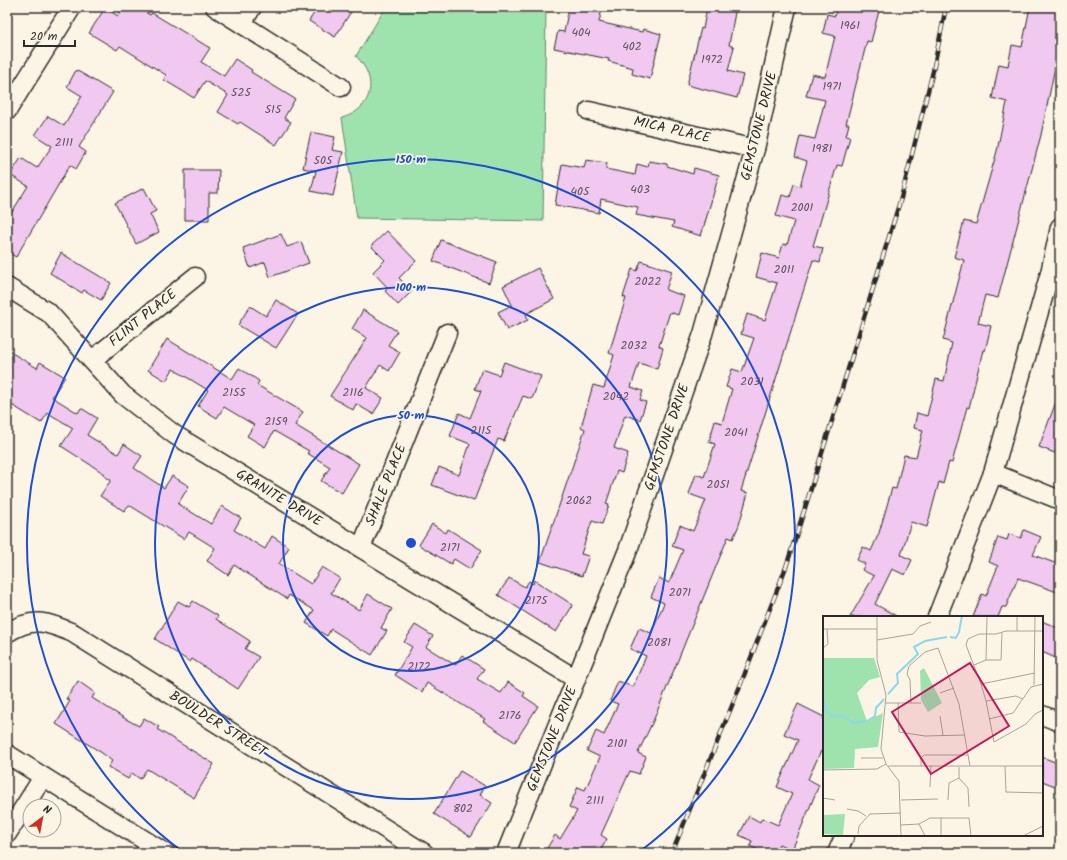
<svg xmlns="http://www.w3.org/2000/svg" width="1067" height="860" font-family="Kalam,sans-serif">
<rect width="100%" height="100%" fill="#fcf5e5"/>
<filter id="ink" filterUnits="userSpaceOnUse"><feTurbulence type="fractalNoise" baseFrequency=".025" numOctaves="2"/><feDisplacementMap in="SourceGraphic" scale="8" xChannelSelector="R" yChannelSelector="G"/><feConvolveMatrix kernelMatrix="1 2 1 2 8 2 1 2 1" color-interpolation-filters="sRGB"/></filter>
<g filter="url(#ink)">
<path fill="#9ee2ae" stroke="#64866c" d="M 386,7 L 546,7 L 543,221 L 357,218 L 342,118 C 373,109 379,79 356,56 Z"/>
<g fill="#f1c8f0" stroke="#2b2b2b">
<path d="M 123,7 L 137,7 L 150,15 L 152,13 L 210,48 L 201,62 L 224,76 L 235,59 L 252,70 L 251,72 L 295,99 L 284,118 L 291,122 L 276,145 L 240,122 L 238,124 L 218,112 L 228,95 L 205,81 L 194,98 L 164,80 L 166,75 L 120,46 L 117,50 L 89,33 L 105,8 L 118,16 Z"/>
<path d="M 318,7 L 354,7 L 335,37 L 309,21 Z"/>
<path d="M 569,7 L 588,7 L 602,9 L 599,22 L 642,32 L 643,29 L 661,34 L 650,79 L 632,74 L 633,68 L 608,61 L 609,59 L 554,48 L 558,31 L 564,32 Z"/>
<path d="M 707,7 L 736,7 L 729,45 L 734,47 L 728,71 L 743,75 L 737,98 L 687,85 L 701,28 L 703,29 Z"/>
<path d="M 837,7 L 880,7 L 871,42 L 867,41 L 846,124 L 849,124 L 846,136 L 850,137 L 842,166 L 837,165 L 813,246 L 823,248 L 820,262 L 813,260 L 741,491 L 748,493 L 739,525 L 733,539 L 728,537 L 654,719 L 638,753 L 646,757 L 639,774 L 630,771 L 601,835 L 607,839 L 599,853 L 544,853 L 555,835 L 560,839 L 577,811 L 569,807 L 578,787 L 585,790 L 600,757 L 587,751 L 596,731 L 604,735 L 618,704 L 610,701 L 618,681 L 633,687 L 646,656 L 630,649 L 639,628 L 651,633 L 664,603 L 651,597 L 659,578 L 669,583 L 683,550 L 672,546 L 680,525 L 693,531 L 706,500 L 689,494 L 696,474 L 704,477 L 715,444 L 709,442 L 715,421 L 722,423 L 732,389 L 726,387 L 732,369 L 742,372 L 754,338 L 741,334 L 747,314 L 765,320 L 777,283 L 756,277 L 762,253 L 779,258 L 783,244 L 787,245 L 794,221 L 776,216 L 782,195 L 790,197 L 794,184 L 800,186 L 807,161 L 795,157 L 800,136 L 815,139 L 825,100 L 806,96 L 812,74 L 825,77 L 835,36 L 823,33 L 827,14 L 835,16 Z"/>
<path d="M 1030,7 L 1057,7 L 1056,12 L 1060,13 L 1060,43 L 1041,135 L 998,298 L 985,295 L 978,323 L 991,326 L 985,351 L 983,350 L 969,408 L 967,407 L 952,463 L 949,462 L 943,484 L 939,482 L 927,527 L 911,522 L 901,555 L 912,560 L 905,575 L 892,569 L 875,604 L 898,617 L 850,617 L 874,576 L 862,570 L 865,564 L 857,560 L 863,547 L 871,551 L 879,533 L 892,488 L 896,489 L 904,455 L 916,457 L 923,430 L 914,428 L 917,413 L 927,416 L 936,379 L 944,381 L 952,343 L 943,340 L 964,260 L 954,257 L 964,221 L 976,224 L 997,151 L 1007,102 L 992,98 L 999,64 L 1008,66 L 1012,45 L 1022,47 Z"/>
<path d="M 76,70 L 113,92 L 79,147 L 86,152 L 76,169 L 70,165 L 16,257 L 7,252 L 7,209 L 12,212 L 28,186 L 10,175 L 21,158 L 37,168 L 52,146 L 35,135 L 48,116 L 64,126 L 82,96 L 67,87 Z"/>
<path d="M 311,132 L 335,137 L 332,150 L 343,152 L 333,196 L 311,191 L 316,171 L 303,168 Z"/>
<path d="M 586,160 L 607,163 L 606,169 L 635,175 L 637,164 L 648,167 L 649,161 L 667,164 L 667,166 L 693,174 L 694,168 L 719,175 L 701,236 L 672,227 L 674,222 L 636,215 L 638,207 L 601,199 L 599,213 L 555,205 L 562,164 L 584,168 Z"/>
<path d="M 185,170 L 219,170 L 218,193 L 209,193 L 209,220 L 185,220 Z"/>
<path d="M 144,188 L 156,211 L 150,214 L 159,232 L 136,244 L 115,203 Z"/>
<path d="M 387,231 L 416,261 L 399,278 L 412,291 L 398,305 L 385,291 L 388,288 L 373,272 L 385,260 L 371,246 Z"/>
<path d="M 281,234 L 287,247 L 301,242 L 309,263 L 270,277 L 265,262 L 250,268 L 243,248 Z"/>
<path d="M 441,240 L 497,262 L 489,283 L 433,261 Z"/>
<path d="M 61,253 L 111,283 L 101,300 L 84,290 L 82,293 L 50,273 Z"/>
<path d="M 641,261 L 672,271 L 666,290 L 684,296 L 678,315 L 670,312 L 659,346 L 663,348 L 657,369 L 639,363 L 631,387 L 643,391 L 640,400 L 646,402 L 640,420 L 625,415 L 614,448 L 628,453 L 622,473 L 617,471 L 606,504 L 609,505 L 602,524 L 592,521 L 581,554 L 589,556 L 582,576 L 540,562 L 585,429 L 581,427 L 593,385 L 604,388 L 614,355 L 609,353 L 626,298 L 623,297 L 632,269 L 637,271 Z"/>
<path d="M 538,268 L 554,299 L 526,314 L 528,320 L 507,330 L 498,312 L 512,305 L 503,286 Z"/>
<path d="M 276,300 L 298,314 L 276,348 L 238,325 L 250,306 L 266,316 Z"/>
<path d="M 363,310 L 397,331 L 388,345 L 400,352 L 389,371 L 380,365 L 366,388 L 383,398 L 373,414 L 356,404 L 353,410 L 330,396 L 367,338 L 352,329 Z"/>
<path d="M 167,339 L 232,379 L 239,368 L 259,381 L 257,385 L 303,412 L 295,425 L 359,464 L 342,493 L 321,481 L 330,467 L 307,453 L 309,451 L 274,431 L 265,447 L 247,436 L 254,425 L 224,407 L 217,418 L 198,406 L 208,390 L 173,369 L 166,381 L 148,370 Z"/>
<path d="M 7,350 L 37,368 L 40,362 L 65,377 L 52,397 L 78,413 L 81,408 L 97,418 L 87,435 L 118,454 L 124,444 L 142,456 L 134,468 L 164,488 L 172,476 L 189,486 L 178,504 L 211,524 L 222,506 L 241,518 L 234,530 L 265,549 L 272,536 L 289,547 L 279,564 L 311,584 L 322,567 L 340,578 L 331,593 L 359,610 L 368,594 L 392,609 L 381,628 L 387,631 L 372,655 L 331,629 L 327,636 L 306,623 L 314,610 L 289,595 L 287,599 L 234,565 L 228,575 L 207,561 L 215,548 L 189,532 L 184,539 L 129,505 L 124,511 L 100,496 L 111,480 L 104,476 L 105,474 L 61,446 L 73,428 L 48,413 L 41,423 L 7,402 Z"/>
<path d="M 504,362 L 541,376 L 532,399 L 523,396 L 504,441 L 498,439 L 474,501 L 432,485 L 439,467 L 459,475 L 470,444 L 450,436 L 459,413 L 470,418 L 481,391 L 475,389 L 482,369 L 499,375 Z"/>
<path d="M 1059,394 L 1060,394 L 1060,455 L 1039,447 Z"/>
<path d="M 432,524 L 446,533 L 448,529 L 482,550 L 470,569 L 454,559 L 451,564 L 419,545 Z"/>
<path d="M 1024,530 L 1041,537 L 1033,555 L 1060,565 L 1060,593 L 1018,578 L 1006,607 L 1002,607 L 998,617 L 973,617 L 982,594 L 986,596 L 998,566 L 989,562 L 998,537 L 1007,540 L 1009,534 L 1021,538 Z"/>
<path d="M 509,578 L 525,587 L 529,581 L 533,584 L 534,580 L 573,605 L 556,632 L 498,595 Z"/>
<path d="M 178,601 L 189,607 L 193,601 L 218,616 L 216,619 L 250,641 L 245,649 L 259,657 L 238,689 L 192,659 L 190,662 L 155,639 Z"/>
<path d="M 1042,621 L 1060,629 L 1060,660 L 1042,652 Z"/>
<path d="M 415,625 L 433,636 L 426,647 L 455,665 L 462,655 L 484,669 L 477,679 L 501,693 L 508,682 L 525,693 L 523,696 L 538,706 L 515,742 L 483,721 L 485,719 L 427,683 L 422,692 L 395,675 L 412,647 L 404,642 Z"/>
<path d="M 78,681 L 95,693 L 92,698 L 124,718 L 139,726 L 144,718 L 159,727 L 157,729 L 214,764 L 194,798 L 147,769 L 140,779 L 132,773 L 128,779 L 108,767 L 112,761 L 102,753 L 56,724 L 70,701 L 66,699 Z"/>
<path d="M 798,704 L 824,717 L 824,753 L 821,751 L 808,779 L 819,785 L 792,850 L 779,844 L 775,853 L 764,853 L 750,846 L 752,841 L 739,835 L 749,816 L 760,822 L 762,818 L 778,825 L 792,794 L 777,787 L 798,740 L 784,734 Z"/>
<path d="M 1042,757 L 1060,764 L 1060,788 L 1042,781 Z"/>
<path d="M 460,771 L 485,786 L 480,795 L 492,803 L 471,837 L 434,814 Z"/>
</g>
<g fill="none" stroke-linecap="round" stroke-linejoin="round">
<g stroke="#2b2b2b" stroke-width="21">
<g id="minor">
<path d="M 215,7 L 341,87"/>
<path d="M 242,24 L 252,7"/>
<path d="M 7,111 L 72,7"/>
<path d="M 589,111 L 755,149"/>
<path d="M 1050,273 L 1060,227"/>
<path d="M 1060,278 L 1050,273 L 993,473 L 1060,500"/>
<path d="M 7,287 L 49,313 L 123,395 L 175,435 L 576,679"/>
<path d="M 92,360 L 195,277"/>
<path d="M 361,548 L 447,333"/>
<path d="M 937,617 L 993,473"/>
<path d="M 7,633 C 33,616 47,622 73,633 L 424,853"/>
<path d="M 1042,715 L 1060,722"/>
<path d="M 7,754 L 165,853"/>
<path d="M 7,834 L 43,777"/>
<path d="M 506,853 L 628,550 L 703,334 L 755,149 L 787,7"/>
<path d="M 837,853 L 845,835"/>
</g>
</g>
<use href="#minor" stroke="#fcf5e5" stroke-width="18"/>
<g stroke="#2b2b2b" stroke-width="4.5">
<path id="rail" d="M 672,853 L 740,686 L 786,567 L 804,511 L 901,198 L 933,71 L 946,7"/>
</g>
<use href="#rail" stroke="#fcf5e5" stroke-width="3" stroke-dasharray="9" stroke-linecap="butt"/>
</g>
</g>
<g fill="none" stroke="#1d4ed8" stroke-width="2">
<circle cx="411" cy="543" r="128"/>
<circle cx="411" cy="543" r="256"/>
<path d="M183 852A384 384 0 1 1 639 852"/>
</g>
<g text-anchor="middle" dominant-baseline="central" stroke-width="3.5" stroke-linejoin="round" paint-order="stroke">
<g font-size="12" fill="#5c525c">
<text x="850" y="25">1961</text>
<text x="581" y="32">404</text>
<text x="632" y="46">402</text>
<text x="712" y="59">1972</text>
<text x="832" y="86">1971</text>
<text x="241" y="92">525</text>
<text x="273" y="109">515</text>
<text x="64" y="142">2111</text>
<text x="822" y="148">1981</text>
<text x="323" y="160">505</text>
<text x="640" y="189">403</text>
<text x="580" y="191">405</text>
<text x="802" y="207">2001</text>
<text x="784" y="269">2011</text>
<text x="648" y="281">2022</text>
<text x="634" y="345">2032</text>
<text x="752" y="381">2031</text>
<text x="234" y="392">2155</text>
<text x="353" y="392">2116</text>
<text x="616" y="396">2042</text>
<text x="276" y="421">2159</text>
<text x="481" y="430">2115</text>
<text x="736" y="432">2041</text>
<text x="718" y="484">2051</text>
<text x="579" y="500">2062</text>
<text x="450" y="547">2171</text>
<text x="680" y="592">2071</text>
<text x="536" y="600">2175</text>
<text x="659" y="642">2081</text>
<text x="419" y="666">2172</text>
<text x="510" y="715">2176</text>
<text x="617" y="743">2101</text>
<text x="595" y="800">2111</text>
<text x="463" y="808">802</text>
</g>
<g font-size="14" fill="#2b2b2b" stroke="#fcf5e5">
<text transform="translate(759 126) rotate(-76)">GEMSTONE DRIVE</text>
<text transform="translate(672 130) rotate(13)">MICA PLACE</text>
<text transform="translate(143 318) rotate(-39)">FLINT PLACE</text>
<text transform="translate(667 437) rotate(-71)">GEMSTONE DRIVE</text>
<text transform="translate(386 485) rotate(-68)">SHALE PLACE</text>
<text transform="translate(279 498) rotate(31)">GRANITE DRIVE</text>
<text transform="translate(218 724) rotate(32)">BOULDER STREET</text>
<text transform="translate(552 739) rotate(-68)">GEMSTONE DRIVE</text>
</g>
</g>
<g transform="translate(823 616)">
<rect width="220" height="220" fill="#fcf5e5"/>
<path d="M 0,42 L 51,42 L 57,61 L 46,64 L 34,77 L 44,105 L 60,97 L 55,131 L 32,133 L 31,152 L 0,153 ZM 101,52 L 119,87 L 105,96 L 98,84 L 97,55 ZM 22,198 L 20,219 L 0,218 L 0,199 Z" fill="#9ee2ae"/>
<path fill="none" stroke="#8bd8eb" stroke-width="2" d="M 127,21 L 133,22 L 136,16 L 139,0M 65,78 L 75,67 L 74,58 L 95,38 L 91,31 L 102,25 L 124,21M 0,82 L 3,95 L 10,101 L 18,99 L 31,107 L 43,105M 44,105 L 52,100 L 53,92 L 61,83"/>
<path fill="none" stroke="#a8a49b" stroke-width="1" d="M 54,0 L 54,44 L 63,79 L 58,133 L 63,148 L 76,165 L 78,220M 0,13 L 54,13M 194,15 L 194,0M 54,24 L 90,18 L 97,10 L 108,6M 0,32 L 5,28 L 4,13M 163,44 L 164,0M 151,49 L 163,44 L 178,44 L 179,17M 158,68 L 143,29 L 145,23 L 156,18 L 173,18 L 183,15 L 220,15M 211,69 L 212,0M 117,77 L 131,72M 200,83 L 193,80 L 163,85 L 158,68 L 212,57M 163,85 L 171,126 L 203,108 L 212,98 L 220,94M 63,87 L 98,87M 75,87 L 76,116 L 102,120 L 142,119M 88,87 L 87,64 L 84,58 L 86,50 L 102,36 L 115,32 L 136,88 L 147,150M 117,100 L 120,119M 166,103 L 190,97 L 208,71 L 220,68M 38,142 L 60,142M 65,150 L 220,150M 98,150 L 98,142 L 101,139 L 145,139M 182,150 L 183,176 L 220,177M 136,151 L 136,162 L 145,172 L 146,191M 0,154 L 54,153 L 63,148M 107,171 L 108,150M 0,182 L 12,184M 78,184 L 115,183M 125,184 L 126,167 L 136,162M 24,193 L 35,195 L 43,200M 96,208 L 102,220M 78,209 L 96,208 L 107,202 L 146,202 L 148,220M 35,218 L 36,210 L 47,198 L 78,197M 118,220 L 118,202M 200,220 L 220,210"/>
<path fill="#c2185b" fill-opacity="0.15" stroke="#c2185b" stroke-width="2" d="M 147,47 L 186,110 L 108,158 L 69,96 Z"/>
<rect width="220" height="220" fill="none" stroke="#2b2b2b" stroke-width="2"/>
</g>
<circle cx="411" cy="543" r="6" fill="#1d4ed8" stroke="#fcf5e5" stroke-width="2"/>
<g font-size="12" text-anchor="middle" font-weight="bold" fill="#1d4ed8" stroke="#fcf5e5" stroke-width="3.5" stroke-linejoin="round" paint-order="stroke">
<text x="411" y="163">150 m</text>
<text x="411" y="291">100 m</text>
<text x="411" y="419">50 m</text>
</g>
<rect width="1067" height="860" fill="none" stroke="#fcf5e5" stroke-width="24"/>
<rect x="12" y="12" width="1043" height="836" fill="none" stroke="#2b2b2b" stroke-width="1.5" filter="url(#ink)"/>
<g transform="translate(42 818) rotate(32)"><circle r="19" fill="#fcf5e5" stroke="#a8a49b"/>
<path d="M0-3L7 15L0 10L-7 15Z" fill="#c8321e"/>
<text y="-6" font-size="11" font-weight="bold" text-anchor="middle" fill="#2b2b2b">N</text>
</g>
<path d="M24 40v6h51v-6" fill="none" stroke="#2b2b2b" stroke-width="2"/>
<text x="30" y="40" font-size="12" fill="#2b2b2b" stroke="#fcf5e5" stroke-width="3" paint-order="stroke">20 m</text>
</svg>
